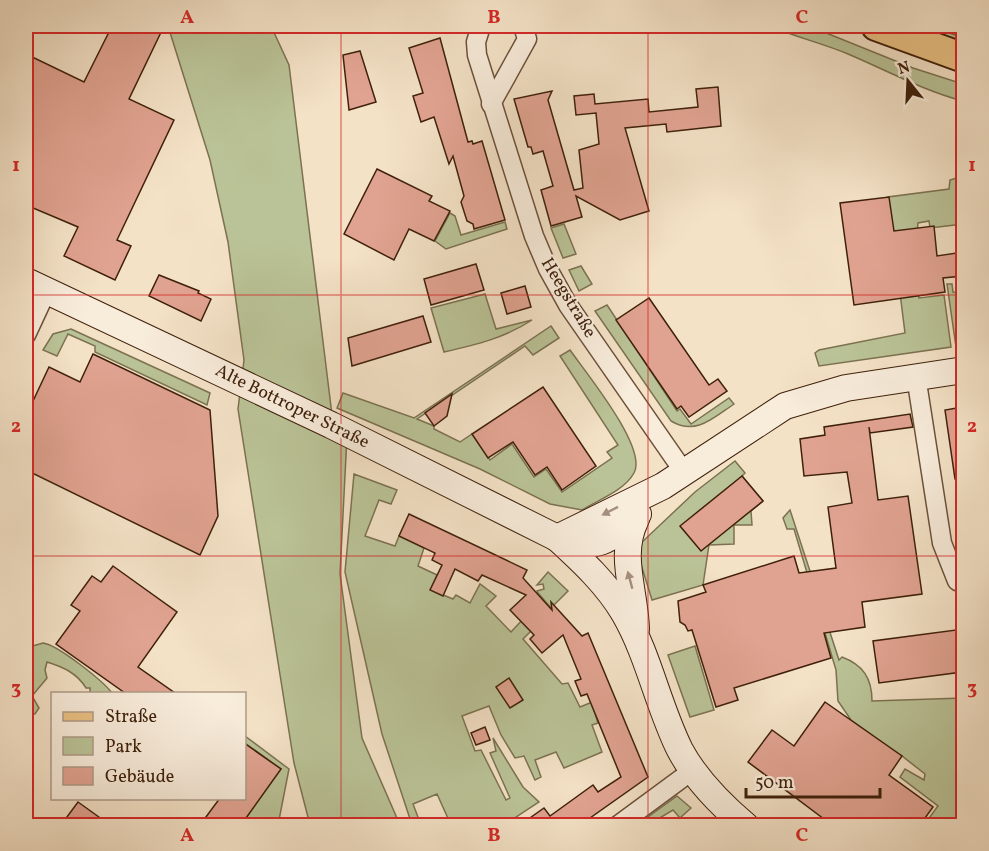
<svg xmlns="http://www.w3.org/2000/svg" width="989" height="851" font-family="Vollkorn,serif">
<rect width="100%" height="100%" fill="#f4e2c7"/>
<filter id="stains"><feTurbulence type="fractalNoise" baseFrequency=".00333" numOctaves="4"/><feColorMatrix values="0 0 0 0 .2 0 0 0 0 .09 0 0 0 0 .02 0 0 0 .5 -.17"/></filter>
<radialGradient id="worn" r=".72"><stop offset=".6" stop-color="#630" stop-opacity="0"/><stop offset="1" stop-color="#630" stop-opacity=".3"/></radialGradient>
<g fill="#bac397" stroke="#7c7251" stroke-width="1.5">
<path d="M 168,26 L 271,26 L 289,65 L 333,423 L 347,436 L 340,574 L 362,738 L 400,825 L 310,825 L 294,763 L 238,409 L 244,360 L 228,242 L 210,160 Z"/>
<path d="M 770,26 L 809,26 L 913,68 L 963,84 L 963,101 C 924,91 886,70 848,54 C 822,43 795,37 770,26 Z"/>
<path d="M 915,26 L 930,26 L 963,38 L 963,44 Z"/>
<path d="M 963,176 L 963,224 L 930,228 L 929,221 L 918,223 L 914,268 L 919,298 L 944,295 L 951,347 L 819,366 L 815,353 L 819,350 L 905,333 L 888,197 L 949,189 L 950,180 Z"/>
<path d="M 450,213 L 455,216 L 461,235 L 505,222 L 507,229 L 446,249 L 435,241 Z"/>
<path d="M 564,224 L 576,254 L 563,258 L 551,228 Z"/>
<path d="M 581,266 L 592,284 L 579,291 L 569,270 Z"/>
<path d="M 947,284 L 952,284 L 953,292 L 963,293 L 963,346 L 956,347 Z"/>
<path d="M 485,294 L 496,329 L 532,320 C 505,338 475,345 444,352 L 431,308 Z"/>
<path d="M 607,305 L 677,411 L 680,409 L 691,424 L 729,398 L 734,404 C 713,418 696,436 671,421 L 595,311 Z"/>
<path d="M 551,326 L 559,338 L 533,355 L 525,346 L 417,419 L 434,426 L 434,429 L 460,442 L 472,434 L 490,460 L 512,444 L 534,477 L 546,469 L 562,492 L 612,458 L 607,452 L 618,445 L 560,356 L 570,350 C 586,373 648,448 634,473 C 624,491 598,500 582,510 L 550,504 L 480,469 L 337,408 L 343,393 L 414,418 Z"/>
<path d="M 71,329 L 210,393 L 207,405 L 95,352 L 95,346 L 68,334 L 57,356 L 43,350 L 53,334 Z"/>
<path d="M 735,461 L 745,473 L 742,476 L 763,501 L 751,511 L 752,525 L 734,525 L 734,544 L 709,545 L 703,585 L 652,600 L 639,558 L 641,543 L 695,492 Z"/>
<path d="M 354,474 L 397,490 L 391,504 L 379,500 L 365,536 L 395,546 L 399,536 L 424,548 L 418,566 L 437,575 L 431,590 L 453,599 L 456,595 L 470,603 L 480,584 L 496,596 L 486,606 L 511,632 L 526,616 L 535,627 L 523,639 L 562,684 L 568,683 L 580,707 L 602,698 L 604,705 L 594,710 L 598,723 L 592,725 L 602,752 L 564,768 L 556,752 L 535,760 L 541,777 L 535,780 L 524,756 L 515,758 L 501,735 L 489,706 L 462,716 L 475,751 L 481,750 L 506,800 L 510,798 L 490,753 L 496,751 L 493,738 L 523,787 L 539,802 L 504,825 L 451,825 L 437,794 L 413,804 L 421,825 L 412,825 L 382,734 L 345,572 Z"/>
<path d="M 790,510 L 839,660 L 842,657 C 863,665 872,678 872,701 L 963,698 L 964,817 L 958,825 L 924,825 L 938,806 L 900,777 L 905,769 L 924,780 L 925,774 L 902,756 L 894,756 L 884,744 L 851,720 L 838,701 L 836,670 L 794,529 L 787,529 L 783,518 Z"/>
<path d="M 548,572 L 568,591 L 551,608 L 538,593 L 537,591 L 544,589 L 543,584 L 537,585 Z"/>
<path d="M 43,643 C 58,645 103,681 112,693 L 90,693 L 90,688 L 86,688 C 77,673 63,667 47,662 L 45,670 L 47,678 L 32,696 L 39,708 L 35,714 L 26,712 L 26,664 L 29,647 Z"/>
<path d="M 695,646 L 714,710 L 690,717 L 668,655 Z"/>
<path d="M 245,736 L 289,769 L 278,825 L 241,825 L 281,769 L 245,743 Z"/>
<path d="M 677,796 L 691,808 L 680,818 L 673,810 L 648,825 L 637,825 Z"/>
</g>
<g fill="#e1a391" stroke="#3f200b" stroke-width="1.5">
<path d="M 112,26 L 134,26 L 145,31 L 147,26 L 164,26 L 129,99 L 174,120 L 117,240 L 131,246 L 115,280 L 64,256 L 78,227 L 26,205 L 26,54 L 84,82 Z"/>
<path d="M 440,38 L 468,142 L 472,141 L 473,144 L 482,141 L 505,220 L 474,229 L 473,224 L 467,221 L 461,202 L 464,196 L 453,156 L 449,164 L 434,117 L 421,122 L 413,96 L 423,93 L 409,48 Z"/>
<path d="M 360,51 L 376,102 L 349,110 L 343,55 Z"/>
<path d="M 718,87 L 721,126 L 667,132 L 666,124 L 625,128 L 649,211 L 620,220 L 576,196 L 582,217 L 551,226 L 541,190 L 553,186 L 543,151 L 533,154 L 531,147 L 528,147 L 514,99 L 552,91 L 548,100 L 574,190 L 583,188 L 579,150 L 599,144 L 596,113 L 576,115 L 574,96 L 594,94 L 595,104 L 648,99 L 649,112 L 698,107 L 696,89 Z"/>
<path d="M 377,169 L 432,196 L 429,201 L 450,211 L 434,241 L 409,229 L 394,260 L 344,234 Z"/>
<path d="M 889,197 L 894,231 L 934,226 L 937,256 L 963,252 L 963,276 L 943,278 L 945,292 L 854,305 L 840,203 Z"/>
<path d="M 476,264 L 484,290 L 431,305 L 424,279 Z"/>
<path d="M 159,275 L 199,291 L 198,293 L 211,299 L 201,321 L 149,296 Z"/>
<path d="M 525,286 L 531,307 L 507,314 L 501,293 Z"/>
<path d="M 649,298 L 709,385 L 718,379 L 727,391 L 689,417 L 681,406 L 677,409 L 616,320 Z"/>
<path d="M 423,316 L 431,342 L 352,366 L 348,338 Z"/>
<path d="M 93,354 L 210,410 L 218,516 L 200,555 L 26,470 L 26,416 L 49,367 L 80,382 Z"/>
<path d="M 543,387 L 596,466 L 562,490 L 547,467 L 535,475 L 513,442 L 488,458 L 472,434 Z"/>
<path d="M 452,394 L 447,416 L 434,426 L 425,413 Z"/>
<path d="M 963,407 L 963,478 L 955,479 L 945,410 Z"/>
<path d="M 910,414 L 913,427 L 870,433 L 869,427 L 878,500 L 908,496 L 922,594 L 862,602 L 865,627 L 824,633 L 831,658 L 734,688 L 738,700 L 716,707 L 692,630 L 688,631 L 685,625 L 680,622 L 678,601 L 706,592 L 703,585 L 794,556 L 799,573 L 836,568 L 828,507 L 852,503 L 847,472 L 804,476 L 800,439 L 825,435 L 824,427 Z"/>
<path d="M 742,476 L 763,501 L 701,551 L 680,526 Z"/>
<path d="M 409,514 L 527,570 L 523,578 L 552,610 L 551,602 L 582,636 L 588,633 L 648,777 L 580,825 L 520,825 L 544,808 L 550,816 L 593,785 L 598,792 L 621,777 L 587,694 L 581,696 L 575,681 L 581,679 L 563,635 L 542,653 L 530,639 L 534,635 L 510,610 L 526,595 L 482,575 L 478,581 L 455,569 L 443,596 L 430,590 L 442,565 L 432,560 L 435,553 L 399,536 Z"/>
<path d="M 113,566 L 177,612 L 138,667 L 175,693 L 125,693 L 56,644 L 80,611 L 71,605 L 92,576 L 101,582 Z"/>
<path d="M 956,630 L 962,672 L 879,683 L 873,641 Z"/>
<path d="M 509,678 L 523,700 L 510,708 L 496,687 Z"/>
<path d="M 825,702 L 902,756 L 889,775 L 933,807 L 920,825 L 832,825 L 748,762 L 772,730 L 794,746 Z"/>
<path d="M 485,727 L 490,740 L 476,745 L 471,733 Z"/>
<path d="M 244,743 L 281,769 L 241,825 L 200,825 L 220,798 L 244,798 Z"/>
<path d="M 78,802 L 110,825 L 61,825 Z"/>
</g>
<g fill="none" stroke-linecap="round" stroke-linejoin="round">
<g stroke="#6c503a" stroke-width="21">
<g id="street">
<path d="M 481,26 L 476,42 L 477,55 L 534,236 L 548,269 L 568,305 L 684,472"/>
<path d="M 491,104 L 527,39 L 523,26"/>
<path d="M 26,335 L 46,292"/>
<path d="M 916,376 L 942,543 L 957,581"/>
<path d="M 617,826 L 693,770"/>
</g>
</g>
<g stroke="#3f200b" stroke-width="28">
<g id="secondary">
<path d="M 26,281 L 331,425 L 557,538 C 594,552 612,541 638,514"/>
<path d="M 636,519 C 618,555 635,590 636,629"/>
<path d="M 557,538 L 663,486 L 785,406 L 846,388 L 964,370"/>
<path d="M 557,538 C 582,561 607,584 624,613 C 649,656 658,706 680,750 C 696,780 720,804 746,826"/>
</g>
</g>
<g stroke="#3f200b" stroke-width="32">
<path id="primary" d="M 876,26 L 964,58"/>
</g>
<use href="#street" stroke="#f8ecdb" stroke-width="18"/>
<use href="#secondary" stroke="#f8ecdb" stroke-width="26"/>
<use href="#primary" stroke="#eac184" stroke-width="28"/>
</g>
<defs><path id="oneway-solid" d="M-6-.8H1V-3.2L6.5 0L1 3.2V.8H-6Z" transform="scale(1.5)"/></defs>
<g fill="#a5907d">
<use href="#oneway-solid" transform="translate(610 511) rotate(153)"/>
<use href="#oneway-solid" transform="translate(630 580) rotate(-105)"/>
</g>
<path fill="none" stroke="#d62828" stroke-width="1.5" stroke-opacity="0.55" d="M 341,26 L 341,826M 648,26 L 648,826M 26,295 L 964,295M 26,556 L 964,556"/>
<g text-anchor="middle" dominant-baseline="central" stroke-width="4.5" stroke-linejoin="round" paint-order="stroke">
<g font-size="18" fill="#3f200b" stroke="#f8ecdb">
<text transform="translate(568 298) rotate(59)">Heegstraße</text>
<text transform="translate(292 407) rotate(26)">Alte Bottroper Straße</text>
</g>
</g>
<rect width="989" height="851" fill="none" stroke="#f4e2c7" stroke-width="66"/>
<rect x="51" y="692" width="195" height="108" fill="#f8ecdb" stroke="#ae9a88" stroke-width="1.5"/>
<rect x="63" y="712" width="30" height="9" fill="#eac184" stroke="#ae9a88" stroke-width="1.5"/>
<text x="105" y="722" font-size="18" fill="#3f200b">Straße</text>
<rect x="63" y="737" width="30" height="18" fill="#bac397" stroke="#ae9a88" stroke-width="1.5"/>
<text x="105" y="752" font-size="18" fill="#3f200b">Park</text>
<rect x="63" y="767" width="30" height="18" fill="#e1a391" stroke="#ae9a88" stroke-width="1.5"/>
<text x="105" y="782" font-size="18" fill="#3f200b">Gebäude</text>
<g transform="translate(908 81) rotate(342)" stroke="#f8ecdb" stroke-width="4.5" paint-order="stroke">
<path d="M0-4.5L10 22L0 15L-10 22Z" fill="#3f200b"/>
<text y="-9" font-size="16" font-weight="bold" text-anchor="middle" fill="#3f200b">N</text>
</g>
<path d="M746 788v9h134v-9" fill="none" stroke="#3f200b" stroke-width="3"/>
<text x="755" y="788" font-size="18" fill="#3f200b" stroke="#f8ecdb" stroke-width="4.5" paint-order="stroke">50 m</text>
<rect x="33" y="33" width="923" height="785" fill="none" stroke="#d62828" stroke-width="2"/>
<g font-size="20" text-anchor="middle" font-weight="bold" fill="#d62828">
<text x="187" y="23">A</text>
<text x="494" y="23">B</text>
<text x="802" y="23">C</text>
<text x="16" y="171">1</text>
<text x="972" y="171">1</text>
<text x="16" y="432">2</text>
<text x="972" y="432">2</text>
<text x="16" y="694">3</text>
<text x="972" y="694">3</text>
<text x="187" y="841">A</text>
<text x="494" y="841">B</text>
<text x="802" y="841">C</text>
</g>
<rect width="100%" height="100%" filter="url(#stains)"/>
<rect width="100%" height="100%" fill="url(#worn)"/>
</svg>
